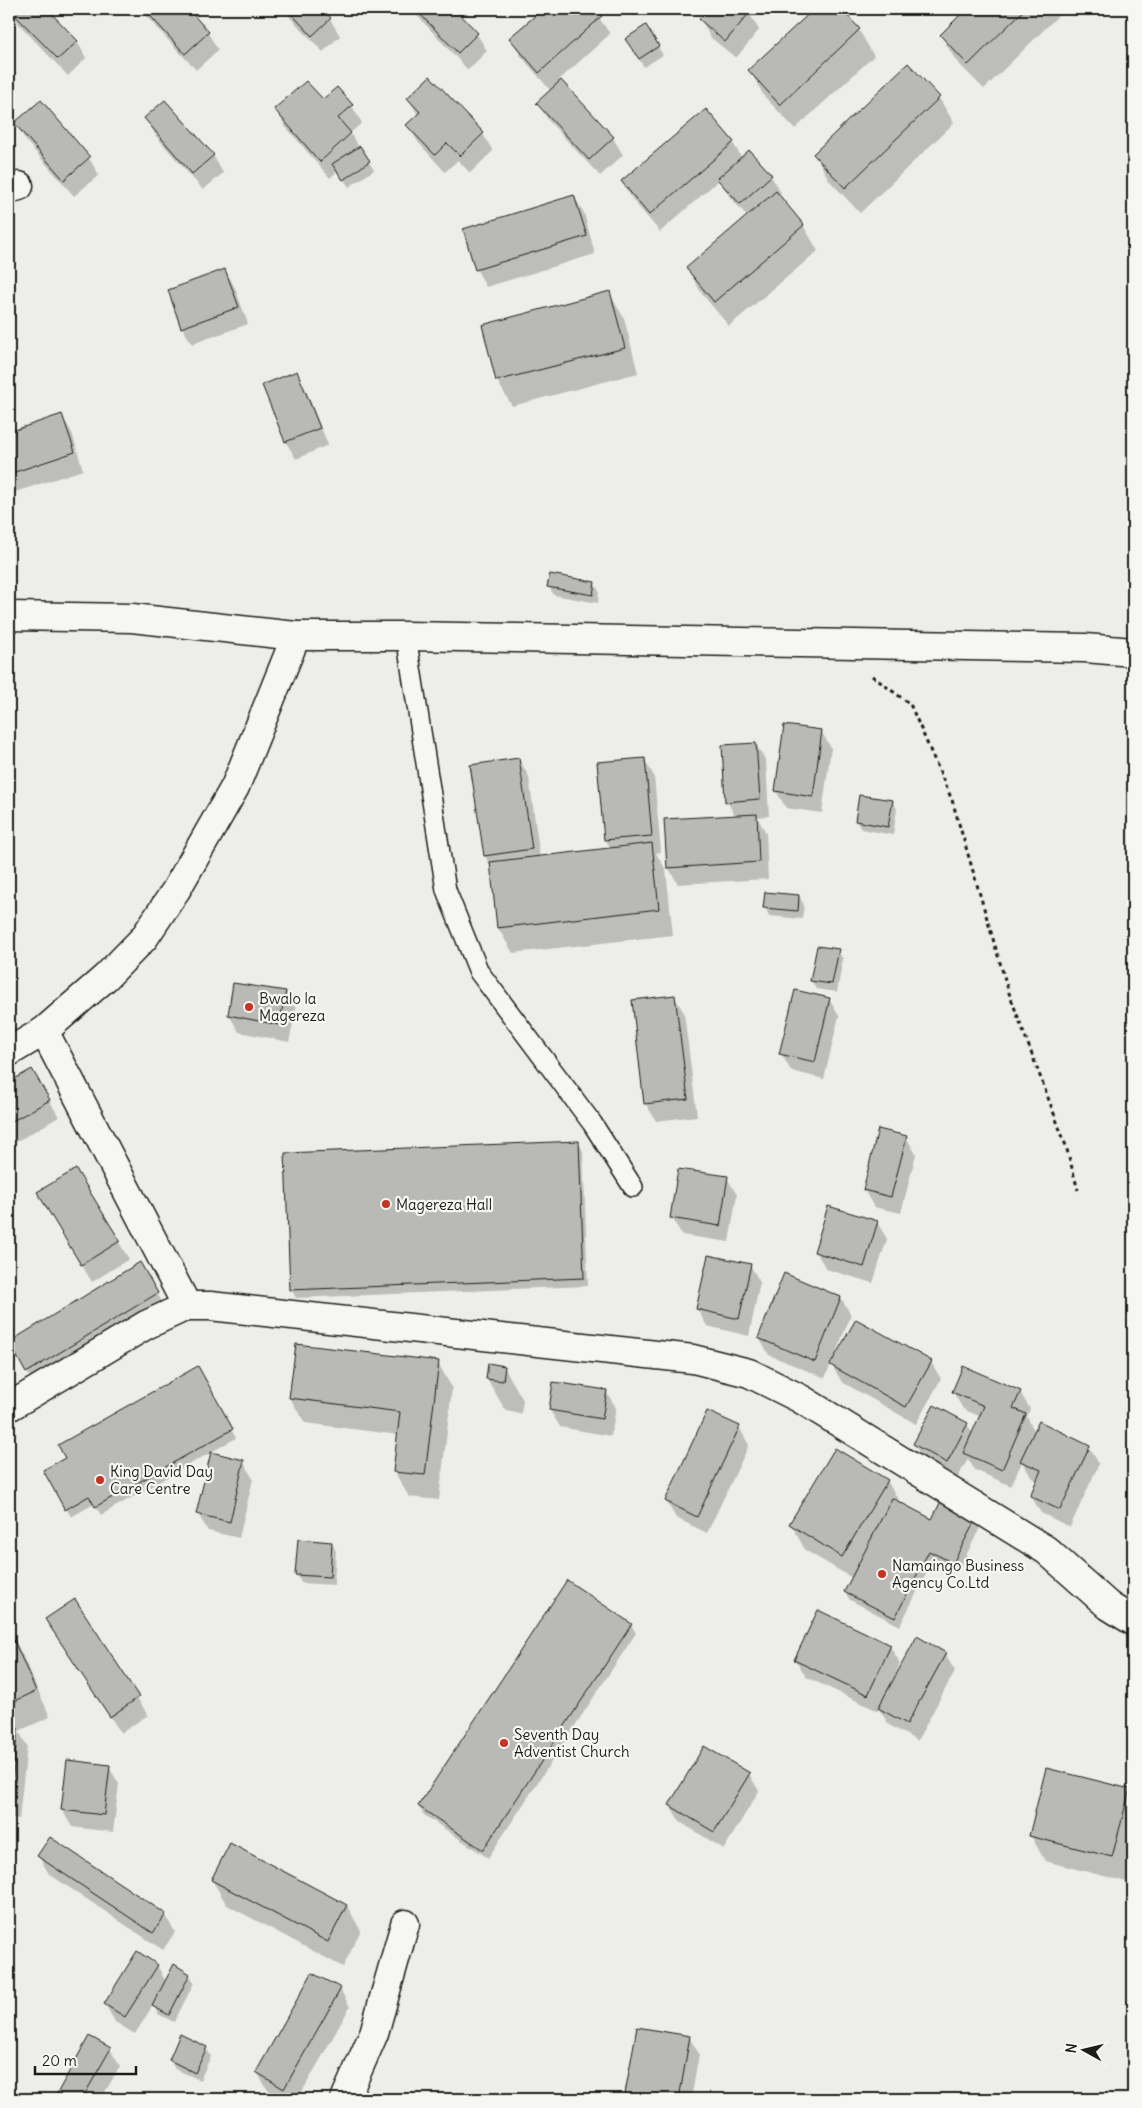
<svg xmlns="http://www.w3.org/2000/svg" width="1142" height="2108" font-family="Delius,sans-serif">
<rect width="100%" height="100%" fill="#edede9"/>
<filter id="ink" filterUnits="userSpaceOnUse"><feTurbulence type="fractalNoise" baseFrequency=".02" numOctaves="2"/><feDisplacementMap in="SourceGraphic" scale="10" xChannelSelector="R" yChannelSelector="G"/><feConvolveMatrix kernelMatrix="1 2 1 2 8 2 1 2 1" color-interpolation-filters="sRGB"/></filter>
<g filter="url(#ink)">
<g fill="#0003">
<path d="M 10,9 L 45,9 L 77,41 L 86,58 L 68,76 L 19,24 Z"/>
<path d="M 142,9 L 186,9 L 208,33 L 218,50 L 196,70 L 146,16 Z"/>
<path d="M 282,9 L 321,9 L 330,19 L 340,36 L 323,52 Z"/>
<path d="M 411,9 L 453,9 L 477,34 L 487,51 L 468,70 Z"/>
<path d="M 544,9 L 593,9 L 610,34 L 559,80 L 613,138 L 623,155 L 600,176 L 548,120 L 538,103 L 550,90 L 521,56 L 511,39 Z"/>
<path d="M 710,9 L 744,9 L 749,13 L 759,30 L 736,58 L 710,37 L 701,19 Z"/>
<path d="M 815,9 L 839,9 L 859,30 L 874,56 L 795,129 L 764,96 L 750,71 Z"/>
<path d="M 968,9 L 1065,9 L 984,89 L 956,61 L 941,35 Z"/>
<path d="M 631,47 L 658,47 L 663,55 L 644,67 Z"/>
<path d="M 908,65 L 939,98 L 954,123 L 860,213 L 829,180 L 815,154 Z"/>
<path d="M 337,88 L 352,106 L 362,123 L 350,133 L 374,170 L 349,187 L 338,171 L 330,178 L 285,126 L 276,109 L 323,101 Z"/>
<path d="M 408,98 L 483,134 L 493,151 L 470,173 L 458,160 L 445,172 L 418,142 L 408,125 L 418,115 Z"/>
<path d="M 706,110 L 733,143 L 742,158 L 749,151 L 771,176 L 781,193 L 778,196 L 803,225 L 818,251 L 729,326 L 702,294 L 687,268 L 748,217 L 729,196 L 719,180 L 660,232 L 632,199 L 622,182 Z"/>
<path d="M 146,119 L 213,155 L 223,173 L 203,190 L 156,136 Z"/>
<path d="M 16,124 L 89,158 L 99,175 L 74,196 L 26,141 Z"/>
<path d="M 574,196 L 584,213 L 595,254 L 486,287 L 477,270 L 465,230 Z"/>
<path d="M 225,270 L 235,288 L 248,324 L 192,344 L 182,327 Z"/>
<path d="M 609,293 L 624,318 L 638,373 L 512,406 L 497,381 Z"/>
<path d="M 296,373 L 306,390 L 328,445 L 296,459 L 286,442 L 263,386 Z"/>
<path d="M 62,416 L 72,433 L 83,470 L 9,494 L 9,433 Z"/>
<path d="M 594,583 L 599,591 L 598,603 L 554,595 L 549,587 Z"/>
<path d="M 821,731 L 831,748 L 822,813 L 786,808 L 776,791 Z"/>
<path d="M 756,744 L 766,761 L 769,816 L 757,817 L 766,833 L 768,879 L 678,884 L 668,867 L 735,816 L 727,801 Z"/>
<path d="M 519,759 L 529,777 L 540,858 L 611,849 L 605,839 L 644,759 L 654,776 L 661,852 L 656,853 L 666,870 L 673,935 L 513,953 L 498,928 L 492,868 L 485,856 Z"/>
<path d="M 892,801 L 897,809 L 893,835 L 861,829 L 856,821 Z"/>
<path d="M 799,896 L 804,905 L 802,919 L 769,916 L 765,907 Z"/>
<path d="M 838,951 L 843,959 L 837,992 L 816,989 L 811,980 Z"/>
<path d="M 286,992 L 296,1009 L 289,1042 L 239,1032 L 229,1015 Z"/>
<path d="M 674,996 L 684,1013 L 697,1116 L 656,1121 L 646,1104 L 633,1001 Z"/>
<path d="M 829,999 L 839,1016 L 824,1079 L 791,1071 L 781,1053 Z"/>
<path d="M 32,1070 L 59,1117 L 9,1146 L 9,1083 Z"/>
<path d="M 906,1137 L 916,1154 L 901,1213 L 874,1207 L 864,1190 Z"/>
<path d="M 579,1143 L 583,1151 L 588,1286 L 296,1298 L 291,1289 Z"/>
<path d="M 75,1170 L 129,1259 L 92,1282 L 48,1210 Z"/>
<path d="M 727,1178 L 737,1195 L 729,1242 L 682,1235 L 672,1218 Z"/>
<path d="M 877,1222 L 887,1239 L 873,1283 L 826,1269 L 816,1252 Z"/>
<path d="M 140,1264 L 172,1319 L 42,1398 L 10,1343 Z"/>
<path d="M 750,1265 L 760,1282 L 749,1336 L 707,1326 L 697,1309 Z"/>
<path d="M 785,1275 L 841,1298 L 851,1315 L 833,1360 L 931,1362 L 941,1379 L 916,1424 L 842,1382 L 831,1364 L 825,1378 L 769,1355 L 759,1338 Z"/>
<path d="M 438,1363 L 452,1388 L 439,1500 L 409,1497 L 394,1471 L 399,1435 L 305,1423 L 290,1398 Z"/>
<path d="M 504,1367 L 523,1400 L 521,1414 L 506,1411 L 487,1379 Z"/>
<path d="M 198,1368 L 236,1438 L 101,1515 L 94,1504 L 71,1517 L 45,1470 L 66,1458 Z"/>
<path d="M 9,1379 L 20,1399 L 9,1406 Z"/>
<path d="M 606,1391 L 616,1408 L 611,1436 L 560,1427 L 550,1410 Z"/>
<path d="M 953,1392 L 1020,1392 L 1030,1409 L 1027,1417 L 1035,1432 L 1089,1447 L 1099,1464 L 1070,1527 L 1041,1513 L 1031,1496 L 1038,1481 L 1032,1478 L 1022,1462 L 1011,1486 L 975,1470 L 968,1459 L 957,1479 L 924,1461 L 914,1444 L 967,1424 L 973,1434 L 981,1417 L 963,1409 Z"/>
<path d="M 739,1427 L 749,1445 L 707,1533 L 676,1518 L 666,1501 Z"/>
<path d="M 243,1461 L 253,1479 L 239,1538 L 208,1531 L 198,1514 Z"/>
<path d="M 887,1481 L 901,1504 L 932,1521 L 975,1520 L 980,1528 L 958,1571 L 934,1558 L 900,1626 L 850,1600 L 845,1592 L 852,1578 L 805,1550 L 791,1524 Z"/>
<path d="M 332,1543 L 336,1551 L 334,1585 L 301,1583 L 297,1575 Z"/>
<path d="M 74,1601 L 148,1715 L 121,1733 L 57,1636 Z"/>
<path d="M 631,1625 L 636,1633 L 488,1858 L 424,1815 L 419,1807 Z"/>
<path d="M 9,1630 L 21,1652 L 50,1717 L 19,1731 L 27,1746 L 19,1819 L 9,1818 Z"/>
<path d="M 890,1646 L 900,1663 L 895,1675 L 897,1676 L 945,1654 L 955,1671 L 917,1741 L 889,1725 L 879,1709 L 878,1711 L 806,1677 L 796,1660 Z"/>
<path d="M 109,1767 L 119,1784 L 113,1832 L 72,1827 L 62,1810 Z"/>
<path d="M 749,1774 L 759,1791 L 724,1849 L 680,1822 L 670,1805 Z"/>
<path d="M 1129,1790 L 1133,1797 L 1133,1857 L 1127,1882 L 1045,1861 L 1031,1836 Z"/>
<path d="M 230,1845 L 347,1906 L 361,1931 L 343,1967 L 227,1905 L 212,1880 Z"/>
<path d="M 39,1857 L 165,1915 L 175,1932 L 163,1950 L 49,1874 Z"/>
<path d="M 157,1965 L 166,1982 L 189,1974 L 194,1983 L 174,2022 L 158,2014 L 153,2005 L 135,2034 L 115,2022 L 105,2004 Z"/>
<path d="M 340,1989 L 350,2007 L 298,2099 L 284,2099 L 267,2089 L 257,2072 Z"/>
<path d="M 638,2028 L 689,2037 L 699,2054 L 691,2099 L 626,2099 Z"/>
<path d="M 90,2037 L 110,2049 L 120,2066 L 101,2099 L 55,2099 Z"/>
<path d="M 206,2048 L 211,2056 L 200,2080 L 175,2069 L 170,2060 Z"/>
</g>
<g fill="#b9b9b6" stroke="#1c1c1c">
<path d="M 9,9 L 47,9 L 78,41 L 58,59 Z"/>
<path d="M 144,9 L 188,9 L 209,32 L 185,54 Z"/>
<path d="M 287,9 L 322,9 L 331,18 L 312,36 Z"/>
<path d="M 415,9 L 455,9 L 478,33 L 458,53 Z"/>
<path d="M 543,9 L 595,9 L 602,16 L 539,73 L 509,38 Z"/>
<path d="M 708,9 L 746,9 L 750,12 L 725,42 L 699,19 Z"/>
<path d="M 814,9 L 841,9 L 860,29 L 780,105 L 748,70 Z"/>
<path d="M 966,9 L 1025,9 L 968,65 L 940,35 Z"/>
<path d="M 646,25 L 659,46 L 639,59 L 625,39 Z"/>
<path d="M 908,63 L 940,97 L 845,188 L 813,154 Z"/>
<path d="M 430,76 L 484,133 L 460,156 L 447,143 L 435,155 L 406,125 L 420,112 L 407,98 Z"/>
<path d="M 561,80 L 614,137 L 589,160 L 536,103 Z"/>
<path d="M 306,81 L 323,99 L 337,87 L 353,105 L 338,118 L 351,133 L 320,162 L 274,109 Z"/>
<path d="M 41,100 L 90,157 L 64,180 L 14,123 Z"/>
<path d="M 165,100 L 214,155 L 192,174 L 144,118 Z"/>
<path d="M 706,109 L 734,142 L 649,215 L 621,181 Z"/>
<path d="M 360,146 L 370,161 L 343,180 L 332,164 Z"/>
<path d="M 749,150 L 772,175 L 740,204 L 717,179 Z"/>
<path d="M 776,191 L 804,225 L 714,302 L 686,268 Z"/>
<path d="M 574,195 L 587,236 L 475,270 L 463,229 Z"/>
<path d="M 225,269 L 239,307 L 181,328 L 168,290 Z"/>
<path d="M 610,291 L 625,348 L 496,381 L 482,325 Z"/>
<path d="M 297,371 L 320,428 L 285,442 L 262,385 Z"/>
<path d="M 62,414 L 75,452 L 9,474 L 9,432 Z"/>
<path d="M 550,574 L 595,582 L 593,595 L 547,587 Z"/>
<path d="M 784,725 L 822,730 L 813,797 L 775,791 Z"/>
<path d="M 756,743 L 760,799 L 725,802 L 722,745 Z"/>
<path d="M 519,758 L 532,849 L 484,856 L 470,765 Z"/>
<path d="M 645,758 L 652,836 L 604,840 L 597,762 Z"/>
<path d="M 859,795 L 893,800 L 888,827 L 855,821 Z"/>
<path d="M 757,814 L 759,862 L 667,868 L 664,819 Z"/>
<path d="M 652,843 L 659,909 L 497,928 L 490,862 Z"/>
<path d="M 765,892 L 799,895 L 798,911 L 763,908 Z"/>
<path d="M 817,946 L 839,949 L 832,984 L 810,981 Z"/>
<path d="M 233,983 L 286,991 L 279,1025 L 228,1015 Z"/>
<path d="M 795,990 L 830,998 L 815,1062 L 779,1054 Z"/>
<path d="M 675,995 L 688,1099 L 644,1104 L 632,1000 Z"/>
<path d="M 32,1069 L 50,1100 L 9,1123 L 9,1082 Z"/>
<path d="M 878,1129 L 907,1136 L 891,1197 L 863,1190 Z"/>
<path d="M 579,1141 L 584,1278 L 290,1290 L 285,1153 Z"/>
<path d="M 76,1169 L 120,1241 L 81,1265 L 37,1192 Z"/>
<path d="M 678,1169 L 728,1176 L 720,1226 L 670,1218 Z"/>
<path d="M 828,1206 L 878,1221 L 864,1267 L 814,1252 Z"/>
<path d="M 708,1255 L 751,1264 L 739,1319 L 696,1309 Z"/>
<path d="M 140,1262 L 158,1293 L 26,1373 L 9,1342 Z"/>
<path d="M 784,1273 L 841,1297 L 815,1362 L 758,1338 Z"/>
<path d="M 856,1319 L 932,1361 L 906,1407 L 830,1365 Z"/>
<path d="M 296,1344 L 439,1361 L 425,1475 L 393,1472 L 400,1412 L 289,1398 Z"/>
<path d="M 488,1363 L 505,1366 L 503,1381 L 486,1379 Z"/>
<path d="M 198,1366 L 233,1429 L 95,1507 L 89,1496 L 65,1510 L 43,1470 L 65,1458 L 58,1445 Z"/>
<path d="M 963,1366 L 1021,1391 L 1013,1408 L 1026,1414 L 1002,1470 L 963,1453 L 984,1406 L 952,1392 Z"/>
<path d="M 553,1382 L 607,1390 L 602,1419 L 549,1410 Z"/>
<path d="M 934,1405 L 968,1423 L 947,1463 L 913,1444 Z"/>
<path d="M 707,1411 L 740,1426 L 697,1517 L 665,1501 Z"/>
<path d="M 1039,1421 L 1090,1446 L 1060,1510 L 1030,1496 L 1041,1470 L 1020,1461 Z"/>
<path d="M 835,1448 L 888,1480 L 842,1557 L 789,1524 Z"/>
<path d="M 211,1452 L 244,1460 L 230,1522 L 196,1514 Z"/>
<path d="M 892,1498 L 932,1519 L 941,1501 L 976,1519 L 953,1563 L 929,1551 L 895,1618 L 844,1592 Z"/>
<path d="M 298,1539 L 332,1542 L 330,1577 L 295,1575 Z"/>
<path d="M 567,1580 L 632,1624 L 483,1850 L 418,1806 Z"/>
<path d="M 75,1599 L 139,1697 L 110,1717 L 45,1619 Z"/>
<path d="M 818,1610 L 891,1645 L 868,1695 L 794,1660 Z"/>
<path d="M 9,1629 L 36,1691 L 9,1704 Z"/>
<path d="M 917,1636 L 946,1653 L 907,1724 L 878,1708 Z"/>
<path d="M 9,1727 L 18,1728 L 10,1802 L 9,1802 Z"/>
<path d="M 704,1746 L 750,1773 L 714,1832 L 669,1805 Z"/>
<path d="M 67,1760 L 110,1765 L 104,1815 L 61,1810 Z"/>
<path d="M 1046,1768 L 1130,1789 L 1112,1857 L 1029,1836 Z"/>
<path d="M 50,1837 L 166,1914 L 153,1933 L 37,1856 Z"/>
<path d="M 230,1843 L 347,1905 L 328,1942 L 211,1880 Z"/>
<path d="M 137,1951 L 158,1965 L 125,2017 L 104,2004 Z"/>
<path d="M 174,1964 L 190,1974 L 169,2015 L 152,2006 Z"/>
<path d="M 312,1973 L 341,1988 L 284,2089 L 256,2072 Z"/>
<path d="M 637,2027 L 690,2036 L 679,2099 L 624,2099 Z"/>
<path d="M 180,2034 L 207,2047 L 195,2073 L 169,2060 Z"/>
<path d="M 89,2036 L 111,2048 L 82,2099 L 54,2099 Z"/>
</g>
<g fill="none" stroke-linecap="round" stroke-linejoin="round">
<g stroke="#1c1c1c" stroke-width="22">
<path id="lane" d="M 406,636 L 446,890 L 479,972 L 592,1123 L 633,1187"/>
</g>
<g stroke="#1c1c1c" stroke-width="31">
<g id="street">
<path d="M 9,189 L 19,186"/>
<path d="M 9,616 L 132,618 L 296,636 L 406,636 L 1085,648 L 1133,652"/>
<path d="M 44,1031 L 187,1306"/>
<path d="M 9,1052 L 44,1031 L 106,977 L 144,938 L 176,890 L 235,787 L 296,636"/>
<path d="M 9,1407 L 146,1325 L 187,1306 L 210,1306 L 693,1359 L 749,1373 L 801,1399 L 1046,1550 L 1109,1606 L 1133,1621"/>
<path d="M 345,2099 L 374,2033 L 405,1924"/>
</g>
</g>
<path stroke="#1c1c1c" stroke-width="3" stroke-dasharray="4 4" stroke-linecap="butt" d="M 872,676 L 910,704 L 952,800 L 1009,993 L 1066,1146 L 1078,1190"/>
<use href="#lane" stroke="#f6f6f2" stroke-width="19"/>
<use href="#street" stroke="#f6f6f2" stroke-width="28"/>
</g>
</g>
<g fill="#c8321e" stroke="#f6f6f2" stroke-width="2">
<circle cx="249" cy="1007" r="5"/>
<circle cx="386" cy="1204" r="5"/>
<circle cx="100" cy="1480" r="5"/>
<circle cx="882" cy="1574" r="5"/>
<circle cx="504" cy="1743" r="5"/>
</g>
<g text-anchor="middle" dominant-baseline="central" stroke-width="4.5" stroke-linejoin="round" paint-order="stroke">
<g font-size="15" fill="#1c1c1c" stroke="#f6f6f2" text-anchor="start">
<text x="259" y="998">Bwalo la<tspan x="259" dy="17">Magereza</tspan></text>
<text x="396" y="1204">Magereza Hall</text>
<text x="110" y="1471">King David Day<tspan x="110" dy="17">Care Centre</tspan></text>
<text x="892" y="1565">Namaingo Business<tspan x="892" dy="17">Agency Co.Ltd</tspan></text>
<text x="514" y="1734">Seventh Day<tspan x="514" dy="17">Adventist Church</tspan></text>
</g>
</g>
<rect width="1142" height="2108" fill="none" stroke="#f6f6f2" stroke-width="30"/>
<rect x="15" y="15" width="1112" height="2078" fill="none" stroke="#1c1c1c" stroke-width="2" filter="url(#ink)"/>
<g transform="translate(1084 2050) rotate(278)" stroke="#f6f6f2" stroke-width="4" paint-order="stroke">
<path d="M0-4L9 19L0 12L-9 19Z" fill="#1c1c1c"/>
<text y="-8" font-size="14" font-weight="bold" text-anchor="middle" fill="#1c1c1c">N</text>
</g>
<path d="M35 2066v8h101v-8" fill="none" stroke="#1c1c1c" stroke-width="2.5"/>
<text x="42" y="2066" font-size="15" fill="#1c1c1c" stroke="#f6f6f2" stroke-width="4" paint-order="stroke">20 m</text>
</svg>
